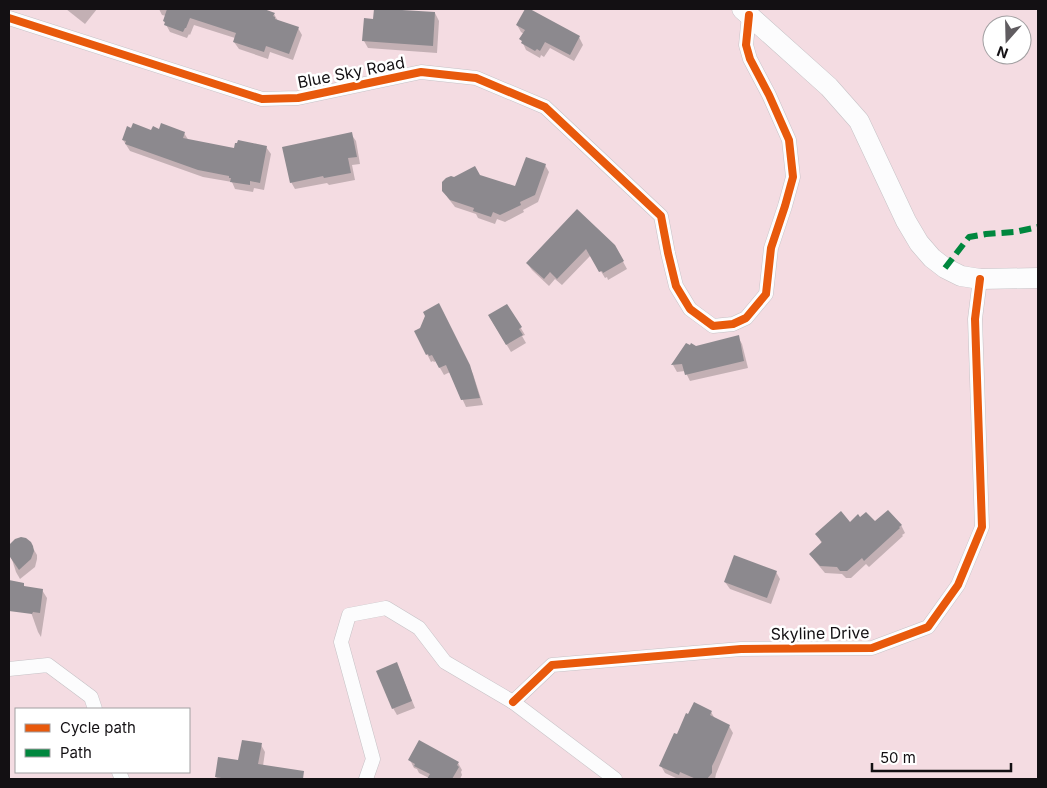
<svg xmlns="http://www.w3.org/2000/svg" width="1047" height="788" font-family="Inter,sans-serif">
<rect width="100%" height="100%" fill="#eee9ef"/>
<path fill="#f4dce2" fill-rule="evenodd" d="M 9,9 L 1038,9 L 1038,779 L 9,779 ZM 992,25 L 1022,25 L 1022,55 L 992,55 ZM 16,709 L 189,709 L 189,772 L 16,772 Z"/>
<g fill="#0003">
<path d="M 66,9 L 97,9 L 85,24 Z"/>
<path d="M 159,9 L 259,9 L 274,14 L 278,21 L 298,28 L 302,35 L 293,60 L 270,52 L 268,59 L 239,49 L 234,42 L 235,38 L 194,25 L 190,35 L 189,34 L 187,38 L 170,32 L 164,21 L 166,16 L 162,15 Z"/>
<path d="M 375,9 L 402,9 L 403,11 L 435,13 L 439,21 L 437,53 L 368,48 L 364,41 L 374,20 Z"/>
<path d="M 526,9 L 579,37 L 583,45 L 574,61 L 550,48 L 544,57 L 541,55 L 540,58 L 526,50 L 521,39 L 524,34 L 521,32 L 517,25 Z"/>
<path d="M 160,130 L 184,133 L 189,141 L 235,149 L 266,147 L 271,154 L 264,190 L 254,188 L 253,192 L 235,189 L 232,182 L 203,177 L 130,151 L 123,140 Z"/>
<path d="M 351,134 L 356,141 L 360,164 L 352,165 L 355,180 L 329,185 L 327,183 L 295,189 L 291,182 Z"/>
<path d="M 545,165 L 549,172 L 538,202 L 523,210 L 524,212 L 505,222 L 497,219 L 495,224 L 478,218 L 476,214 L 455,207 L 448,198 L 444,191 L 479,177 L 516,187 Z"/>
<path d="M 577,211 L 614,245 L 627,269 L 608,280 L 607,277 L 605,278 L 591,255 L 562,285 L 555,279 L 549,286 L 532,270 L 527,263 Z"/>
<path d="M 507,305 L 525,335 L 522,336 L 526,343 L 511,352 L 489,316 Z"/>
<path d="M 443,312 L 473,374 L 483,405 L 466,407 L 450,372 L 444,375 L 436,361 L 434,362 L 433,361 L 431,362 L 427,354 Z"/>
<path d="M 738,337 L 742,344 L 748,368 L 690,381 L 685,371 L 677,372 L 673,365 L 687,345 L 690,347 L 696,348 Z"/>
<path d="M 860,519 L 875,523 L 901,525 L 905,533 L 902,535 L 903,536 L 869,567 L 866,564 L 851,578 L 846,578 L 842,574 L 825,573 L 815,561 L 810,554 L 822,544 L 817,534 L 850,524 Z"/>
<path d="M 30,543 L 37,555 L 37,559 L 35,567 L 20,579 L 16,572 L 9,550 L 10,546 Z"/>
<path d="M 776,572 L 780,579 L 771,604 L 730,589 L 725,582 Z"/>
<path d="M 22,587 L 42,590 L 47,598 L 41,637 L 38,632 Z"/>
<path d="M 400,671 L 415,708 L 397,715 L 393,708 Z"/>
<path d="M 711,712 L 715,719 L 729,726 L 733,733 L 716,774 L 715,779 L 678,779 L 665,773 L 661,766 L 678,736 Z"/>
<path d="M 261,745 L 265,752 L 263,766 L 282,775 L 281,779 L 218,779 L 216,777 Z"/>
<path d="M 410,760 L 458,763 L 462,770 L 461,772 L 462,775 L 460,779 L 429,779 L 429,778 L 419,773 L 417,769 L 414,768 Z"/>
</g>
<g fill="#8c898e">
<path d="M 167,9 L 264,9 L 275,13 L 273,16 L 275,17 L 275,19 L 299,27 L 289,54 L 266,46 L 264,52 L 233,42 L 236,33 L 190,18 L 186,28 L 185,28 L 183,32 L 164,25 L 165,22 L 163,21 Z"/>
<path d="M 374,9 L 402,9 L 402,10 L 435,12 L 433,46 L 362,41 L 364,18 L 373,19 Z"/>
<path d="M 525,9 L 530,9 L 580,36 L 570,55 L 545,42 L 540,51 L 537,49 L 535,51 L 521,43 L 522,41 L 519,39 L 525,30 L 516,25 Z"/>
<path d="M 133,123 L 151,130 L 153,126 L 159,129 L 161,123 L 185,132 L 183,138 L 234,148 L 235,143 L 237,143 L 238,140 L 267,146 L 260,183 L 250,181 L 250,185 L 230,182 L 231,178 L 229,178 L 229,176 L 198,170 L 125,144 L 126,141 L 122,140 L 127,126 L 131,128 Z"/>
<path d="M 352,132 L 357,157 L 348,158 L 351,173 L 324,178 L 323,176 L 290,183 L 282,147 Z"/>
<path d="M 526,157 L 546,164 L 535,195 L 520,202 L 521,205 L 500,215 L 493,212 L 491,217 L 473,211 L 474,208 L 450,200 L 442,191 L 442,182 L 446,178 L 451,176 L 454,177 L 475,166 L 480,175 L 515,186 Z"/>
<path d="M 577,209 L 615,245 L 624,261 L 603,273 L 602,271 L 599,272 L 586,249 L 557,279 L 550,272 L 544,279 L 526,263 Z"/>
<path d="M 439,303 L 470,365 L 480,398 L 461,400 L 446,365 L 439,368 L 432,355 L 429,356 L 428,354 L 426,355 L 414,331 L 420,328 L 425,316 L 423,312 Z"/>
<path d="M 507,304 L 522,327 L 519,329 L 523,335 L 506,345 L 488,315 Z"/>
<path d="M 739,335 L 744,361 L 685,375 L 682,364 L 671,365 L 686,343 L 690,345 L 691,343 L 696,346 Z"/>
<path d="M 888,510 L 902,525 L 899,527 L 900,528 L 864,561 L 862,558 L 847,571 L 840,571 L 837,567 L 820,566 L 809,554 L 822,542 L 815,534 L 841,511 L 850,522 L 858,514 L 860,517 L 866,512 L 875,521 Z"/>
<path d="M 21,537 L 26,538 L 31,542 L 33,546 L 34,551 L 31,559 L 19,570 L 10,557 L 9,545 L 15,539 Z"/>
<path d="M 734,555 L 777,571 L 767,598 L 724,582 Z"/>
<path d="M 9,580 L 24,583 L 24,586 L 43,589 L 40,613 L 33,612 L 32,614 L 9,611 Z"/>
<path d="M 397,662 L 412,701 L 392,709 L 376,671 Z"/>
<path d="M 694,702 L 712,711 L 710,715 L 730,725 L 715,760 L 712,766 L 712,773 L 707,779 L 696,779 L 680,772 L 679,775 L 659,766 L 674,733 L 677,734 L 686,713 L 688,714 Z"/>
<path d="M 242,740 L 262,743 L 258,764 L 304,771 L 303,779 L 228,779 L 215,777 L 218,757 L 238,760 Z"/>
<path d="M 419,740 L 459,762 L 457,765 L 459,767 L 452,779 L 427,779 L 430,774 L 414,766 L 415,764 L 408,760 Z"/>
</g>
<g fill="none" stroke-linecap="round" stroke-linejoin="round">
<g stroke="#c6c2c6" stroke-width="15">
<g id="street">
<path d="M 9,18 L 262,99 L 298,98 L 421,72 L 476,78 L 545,107 L 661,216 L 668,253 L 676,286 L 690,309 L 713,326 L 733,324 L 746,318 L 766,294 L 771,248 L 785,206 L 793,177 L 789,140 L 769,95 L 750,59 L 746,45 L 749,15"/>
<path d="M 9,669 L 48,665 L 91,697 L 95,709"/>
<path d="M 513,702 L 552,665 L 741,649 L 872,648 L 928,627 L 958,585 L 982,527 L 975,319 L 980,279"/>
<path d="M 119,772 L 122,779"/>
<path d="M 366,779 L 373,759 L 341,642 L 349,615 L 386,608 L 419,628 L 445,662 L 513,702 L 615,779"/>
</g>
</g>
<g stroke="#c6c2c6" stroke-width="21">
<path id="secondary" d="M 742,9 L 829,87 L 859,121 L 906,221 L 919,243 L 932,258 L 945,268 L 961,276 L 980,279 L 1038,278"/>
</g>
<use href="#street" stroke="#fcfcfd" stroke-width="14"/>
<use href="#secondary" stroke="#fcfcfd" stroke-width="20"/>
<path stroke="#00873e" stroke-width="6" stroke-dasharray="12 6" stroke-linecap="butt" d="M 945,268 L 969,237 L 986,234 L 1015,232 L 1038,227"/>
<g stroke="#fff" stroke-width="11">
<g id="cycleway">
<path d="M 9,18 L 262,99 L 298,98 L 421,72 L 476,78 L 545,107 L 661,216 L 668,253 L 676,286 L 690,309 L 713,326 L 733,324 L 746,318 L 766,294 L 771,248 L 785,206 L 793,177 L 789,140 L 769,95 L 750,59 L 746,45 L 749,15"/>
<path d="M 513,702 L 552,665 L 741,649 L 872,648 L 928,627 L 958,585 L 982,527 L 975,319 L 980,279"/>
</g>
</g>
<use href="#cycleway" stroke="#e8590c" stroke-width="8"/>
</g>
<g text-anchor="middle" dominant-baseline="central" stroke-width="5" stroke-linejoin="round" paint-order="stroke">
<g font-size="16" fill="#131013" stroke="#fff">
<text transform="translate(351 72) rotate(-11)">Blue Sky Road</text>
<text transform="translate(820 633) rotate(-1)">Skyline Drive</text>
</g>
</g>
<rect width="1047" height="788" fill="none" stroke="#131013" stroke-width="20"/>
<rect x="15" y="708" width="175" height="65" fill="#ffffff" stroke="#a19fa1"/>
<rect x="25" y="724" width="25" height="8" fill="#e8590c" stroke="#a19fa1"/>
<text x="60" y="733" font-size="15" fill="#131013">Cycle path</text>
<rect x="25" y="749" width="25" height="8" fill="#00873e" stroke="#a19fa1"/>
<text x="60" y="758" font-size="15" fill="#131013">Path</text>
<g transform="translate(1007 40) rotate(200)"><circle r="24" fill="#ffffff" stroke="#a19fa1"/>
<path d="M0-4L9 19L0 12L-9 19Z" fill="#605c60"/>
<text y="-8" font-size="14" font-weight="bold" text-anchor="middle" fill="#131013">N</text>
</g>
<path d="M872 763v8h139v-8" fill="none" stroke="#131013" stroke-width="2.5"/>
<text x="880" y="763" font-size="15" fill="#131013" stroke="#ffffff" stroke-width="4" paint-order="stroke">50 m</text>
</svg>
